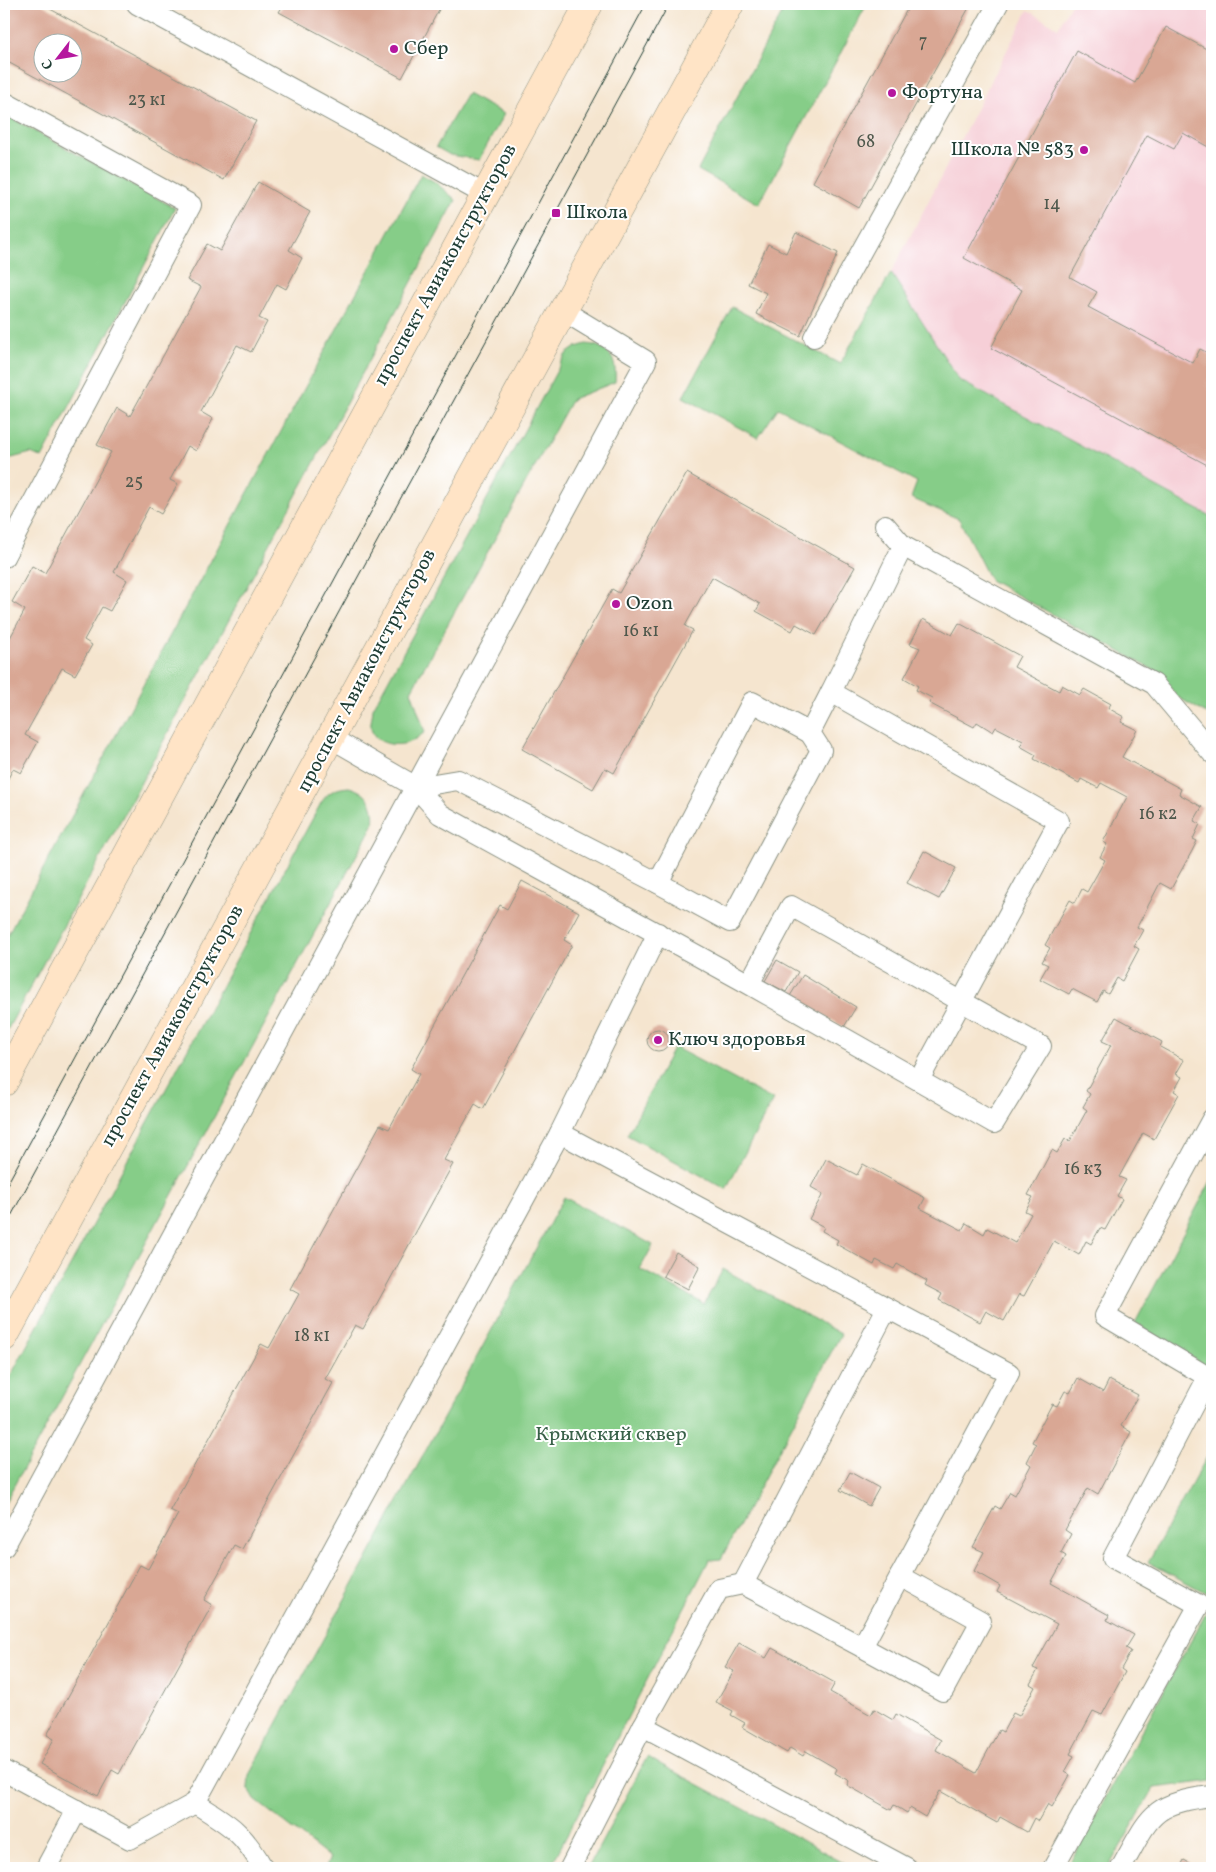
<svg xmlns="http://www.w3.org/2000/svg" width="1216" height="1872" font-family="Vollkorn,serif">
<rect width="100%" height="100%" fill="#fff"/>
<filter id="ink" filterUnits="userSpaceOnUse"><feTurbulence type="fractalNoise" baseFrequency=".02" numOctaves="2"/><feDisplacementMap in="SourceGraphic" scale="10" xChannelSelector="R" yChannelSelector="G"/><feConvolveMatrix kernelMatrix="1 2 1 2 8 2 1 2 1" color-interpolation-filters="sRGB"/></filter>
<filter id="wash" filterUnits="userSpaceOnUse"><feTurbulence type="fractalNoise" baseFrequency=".0096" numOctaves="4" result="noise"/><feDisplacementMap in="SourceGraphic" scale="20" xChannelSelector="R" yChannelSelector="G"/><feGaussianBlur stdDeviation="1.12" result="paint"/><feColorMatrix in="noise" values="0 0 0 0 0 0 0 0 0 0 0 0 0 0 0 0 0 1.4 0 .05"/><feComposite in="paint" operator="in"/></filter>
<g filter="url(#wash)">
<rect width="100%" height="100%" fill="#f5e5cf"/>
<path fill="#f6cfd7" d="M 1071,4 L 1212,4 L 1212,515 L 1210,516 L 959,380 L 891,273 L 1028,10 L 1058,28 Z"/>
<g fill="#86cd88" stroke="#52855e">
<path d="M 787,4 L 867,4 L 759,204 L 698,170 Z"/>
<path d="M 467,94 L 504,114 L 479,160 L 450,155 L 436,147 Z"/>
<path d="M 4,114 L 175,208 L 42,458 L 31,453 L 4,460 Z"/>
<path d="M 421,174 L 435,182 L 456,200 L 4,1036 L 4,941 Z"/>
<path d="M 891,273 L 959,380 L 1210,516 L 1212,515 L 1212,717 L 1176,696 L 1161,674 L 990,580 L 959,519 L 911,498 L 917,482 L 778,408 L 758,438 L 683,397 L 732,307 L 840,364 Z"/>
<path d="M 586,344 C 610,346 617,359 615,382 L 572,399 L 411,691 L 425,732 C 421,735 416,739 412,741 C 399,748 374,745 371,728 C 370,723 373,714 373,708 L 566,354 L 576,347 Z"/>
<path d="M 349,787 C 368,792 376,805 373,825 L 4,1504 L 4,1388 L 321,803 C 328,792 335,788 349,787 Z"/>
<path d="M 674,1047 L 773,1100 L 726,1189 L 627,1135 Z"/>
<path d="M 1212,1179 L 1212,1370 L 1135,1323 Z"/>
<path d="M 564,1197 L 653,1245 L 640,1269 L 704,1304 L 723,1269 L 841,1334 L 721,1559 L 709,1560 L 550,1868 L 325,1868 L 330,1858 L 255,1800 L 248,1788 L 249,1775 Z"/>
<path d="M 1212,1448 L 1212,1596 L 1148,1562 Z"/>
<path d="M 1212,1602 L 1212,1781 L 1154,1788 L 1108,1868 L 1067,1868 Z"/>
<path d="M 647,1757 L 854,1868 L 588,1868 Z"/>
</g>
<g id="blocks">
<g fill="#d9a794" fill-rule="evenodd">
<path d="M 4,4 L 41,4 L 256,121 L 224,180 L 4,60 ZM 42,42 L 72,42 L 72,72 L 42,72 Z"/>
<path d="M 284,4 L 442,4 L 402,78 L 279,12 Z"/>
<path d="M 910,4 L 971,4 L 859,208 L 813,182 Z"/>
<path d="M 1166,27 L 1212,52 L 1212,149 L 1183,133 L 1174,149 L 1147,135 L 1070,277 L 1097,292 L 1088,307 L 1193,363 L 1200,349 L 1212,355 L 1211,467 L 991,348 L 1022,290 L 964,258 L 1077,51 L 1135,83 Z"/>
<path d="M 258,182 L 310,212 L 289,250 L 302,258 L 286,289 L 277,284 L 259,318 L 267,322 L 251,352 L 237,345 L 201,412 L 213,419 L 196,451 L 188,446 L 170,480 L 178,484 L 161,514 L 149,507 L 114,572 L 127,580 L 110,611 L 102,607 L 84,640 L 92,645 L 75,675 L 62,668 L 25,735 L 38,742 L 21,773 L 13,769 L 4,786 L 4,649 L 25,610 L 12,602 L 32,566 L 45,573 L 111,452 L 97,445 L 117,408 L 130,416 L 201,287 L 187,280 L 207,244 L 220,251 Z"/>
<path d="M 796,232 L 838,253 L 800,336 L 756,314 L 766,293 L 748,284 L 768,244 L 786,253 Z"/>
<path d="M 687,473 L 855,567 L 816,635 L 796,624 L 792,631 L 756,611 L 760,604 L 712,577 L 685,626 L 693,630 L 614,773 L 605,768 L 593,789 L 522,749 L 612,589 L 619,593 Z"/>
<path d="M 923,619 L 952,635 L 959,623 L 1020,656 L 1014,667 L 1059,691 L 1062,685 L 1080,695 L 1084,689 L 1111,704 L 1108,708 L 1124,717 L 1121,722 L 1137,730 L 1122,757 L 1181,789 L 1179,794 L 1202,807 L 1194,821 L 1200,824 L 1193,839 L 1197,841 L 1192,851 L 1171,889 L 1160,883 L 1137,927 L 1143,930 L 1134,946 L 1139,949 L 1122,981 L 1117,978 L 1108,994 L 1103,991 L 1097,1002 L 1072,989 L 1069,994 L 1040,979 L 1048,965 L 1042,962 L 1050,948 L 1045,945 L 1070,900 L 1075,903 L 1082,889 L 1087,892 L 1105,860 L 1100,857 L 1107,844 L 1103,842 L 1127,797 L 1101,783 L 1098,788 L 1081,779 L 1079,783 L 1034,759 L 1036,755 L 1020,746 L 1023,741 L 996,727 L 993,732 L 977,722 L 974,727 L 929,703 L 932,698 L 916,690 L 918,686 L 904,678 L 920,648 L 910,644 Z"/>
<path d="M 924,851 L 956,868 L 939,899 L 907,883 Z"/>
<path d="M 522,881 L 579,912 L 564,940 L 572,945 L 483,1109 L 475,1104 L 444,1160 L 453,1164 L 363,1329 L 355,1325 L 325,1379 L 333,1383 L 242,1549 L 234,1545 L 204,1600 L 212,1605 L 119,1774 L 112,1770 L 98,1796 L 40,1764 L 54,1739 L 47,1735 L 140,1565 L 148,1569 L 178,1514 L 170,1510 L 261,1344 L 269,1348 L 299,1294 L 290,1289 L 380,1125 L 389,1129 L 419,1074 L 411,1069 L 500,905 L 507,909 Z"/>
<path d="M 777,960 L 798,972 L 786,992 L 765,981 Z"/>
<path d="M 803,975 L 856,1007 L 844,1027 L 790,996 Z"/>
<path d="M 1116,1017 L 1162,1042 L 1160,1047 L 1184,1060 L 1176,1074 L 1182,1077 L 1174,1091 L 1179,1094 L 1154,1139 L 1143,1133 L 1119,1177 L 1126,1180 L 1117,1196 L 1122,1199 L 1105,1230 L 1100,1228 L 1091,1244 L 1086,1241 L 1079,1255 L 1054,1241 L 1024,1296 L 1019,1294 L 1004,1321 L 986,1311 L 980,1322 L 939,1300 L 942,1294 L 925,1285 L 927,1281 L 897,1264 L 894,1269 L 876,1260 L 874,1265 L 836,1244 L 838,1240 L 822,1231 L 824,1227 L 809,1219 L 823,1194 L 811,1187 L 826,1159 L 857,1175 L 863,1164 L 925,1198 L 920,1208 L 962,1230 L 966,1223 L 984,1234 L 987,1228 L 1015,1243 L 1031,1214 L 1025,1211 L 1033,1197 L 1028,1195 L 1052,1150 L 1057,1153 L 1065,1139 L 1070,1141 L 1087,1110 L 1083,1107 L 1090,1094 L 1086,1091 L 1111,1045 L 1102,1041 Z"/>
<circle cx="658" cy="1040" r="11"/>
<path d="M 676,1252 L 700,1266 L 688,1289 L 663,1276 Z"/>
<path d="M 1078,1378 L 1103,1392 L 1109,1380 L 1138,1395 L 1121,1426 L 1131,1432 L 1098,1494 L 1088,1488 L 1065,1530 L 1071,1534 L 1061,1553 L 1066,1556 L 1051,1583 L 1109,1615 L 1107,1620 L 1134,1635 L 1126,1648 L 1131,1651 L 1121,1669 L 1125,1672 L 1102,1715 L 1093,1711 L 1070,1754 L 1074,1756 L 1065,1772 L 1070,1775 L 1052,1807 L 1048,1804 L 1038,1821 L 1034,1818 L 1027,1832 L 1000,1817 L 997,1823 L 940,1791 L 925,1817 L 910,1808 L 907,1813 L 894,1805 L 891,1810 L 847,1785 L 849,1781 L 835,1773 L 837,1769 L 806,1751 L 803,1756 L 790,1748 L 787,1753 L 742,1727 L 745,1723 L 731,1715 L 733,1711 L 716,1702 L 734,1671 L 725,1667 L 739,1643 L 766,1658 L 772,1648 L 835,1683 L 830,1692 L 871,1715 L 874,1709 L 893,1720 L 896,1714 L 941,1740 L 936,1750 L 976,1773 L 999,1730 L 1003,1732 L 1013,1713 L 1019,1716 L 1035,1687 L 1030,1684 L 1038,1670 L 1033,1668 L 1057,1624 L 997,1592 L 1000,1586 L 974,1571 L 984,1552 L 973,1547 L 995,1506 L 1000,1509 L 1010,1492 L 1015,1495 L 1031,1465 L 1027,1462 L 1036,1444 L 1032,1442 L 1052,1404 L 1057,1406 L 1065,1391 L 1070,1393 Z"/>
<path d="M 850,1472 L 879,1488 L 869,1506 L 840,1490 Z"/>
<path d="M 1184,1860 L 1199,1868 L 1180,1868 Z"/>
</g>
</g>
</g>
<g filter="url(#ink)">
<use href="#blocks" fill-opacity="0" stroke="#8a9182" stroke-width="1"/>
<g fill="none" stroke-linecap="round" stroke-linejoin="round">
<g stroke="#8a9182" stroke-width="22">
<g id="lane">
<path d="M 137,4 L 484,194"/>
<path d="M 4,102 L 191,205 L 4,557"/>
<path d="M 814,337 L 998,4"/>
<path d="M 885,525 L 903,546 L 1154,684 L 1212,753"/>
<path d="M 903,546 L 831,692 L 1059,821 L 919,1080"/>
<path d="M 331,738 L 416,787 L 440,814 L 749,984 L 994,1123 L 1041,1046 L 791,906 L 749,984"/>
<path d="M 416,787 L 458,780 L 658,883 L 730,922 L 821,750 L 810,733 L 831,692"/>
<path d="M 658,883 L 752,702 L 810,733"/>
<path d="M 560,1133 L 1009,1373 L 862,1647 L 743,1584 L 719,1589 L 643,1726 L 907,1868"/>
<path d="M 4,1547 L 646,361 L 562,310"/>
<path d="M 743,1584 L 887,1308"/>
<path d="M 862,1647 L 943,1691 L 981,1621 L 900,1576"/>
<path d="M 4,1771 L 130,1839 L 195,1803 L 560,1133 L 658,933"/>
<path d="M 195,1803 C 229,1824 243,1832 263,1868"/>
<path d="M 46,1868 L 77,1810"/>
<path d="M 570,1868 L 643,1726"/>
<path d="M 1053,1868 L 1199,1605 L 1113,1558 L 1208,1377 L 1105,1316 L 1212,1119"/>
<path d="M 1121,1868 C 1150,1817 1150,1803 1212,1796"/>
</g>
</g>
<g stroke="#8a9182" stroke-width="29">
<g id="secondary">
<path d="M 4,1082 L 589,4"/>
<path d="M 4,1337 L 730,4"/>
</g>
</g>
<use href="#lane" stroke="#fff" stroke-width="20"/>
<use href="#secondary" stroke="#ffe4c6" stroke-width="28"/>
<g stroke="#1f3d34" stroke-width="1">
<path d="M 4,1190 L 646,4"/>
<path d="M 4,1229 L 669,4"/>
</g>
</g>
</g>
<g fill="#b5179e" stroke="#fff" stroke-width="2">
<circle cx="394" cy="49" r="5"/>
<circle cx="892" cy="93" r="5"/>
<circle cx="1084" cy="150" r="5"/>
<rect x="551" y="208" width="10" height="10" rx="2.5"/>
<circle cx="616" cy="604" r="5"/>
<circle cx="658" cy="1040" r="5"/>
</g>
<g text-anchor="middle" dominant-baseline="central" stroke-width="4" stroke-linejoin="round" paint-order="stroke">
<g font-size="18" fill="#4e584c">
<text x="923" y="42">7</text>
<text x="147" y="100">23 к1</text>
<text x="866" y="142">68</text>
<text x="1052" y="204">14</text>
<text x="134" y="482">25</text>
<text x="641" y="631">16 к1</text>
<text x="1158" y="814">16 к2</text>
<text x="1083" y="1169">16 к3</text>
<text x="312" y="1336">18 к1</text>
</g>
<g font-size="20" fill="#1f3d34" stroke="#fff" text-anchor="start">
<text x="404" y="49">Сбер</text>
<text x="902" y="93">Фортуна</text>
<text x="1074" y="150" text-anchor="end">Школа № 583</text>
<text x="566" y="213">Школа</text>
<text x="626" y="604">Ozon</text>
<text x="668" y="1040">Ключ здоровья</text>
</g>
<g font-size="20" fill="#1f3d34" stroke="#fff">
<text transform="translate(446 265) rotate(-61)">проспект Авиаконструкторов</text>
<text transform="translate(367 671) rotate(-62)">проспект Авиаконструкторов</text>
<text transform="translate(173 1026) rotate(-61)">проспект Авиаконструкторов</text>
</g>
<g font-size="20" fill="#396149" stroke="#fff">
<text x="611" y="1435">Крымский сквер</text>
</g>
</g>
<rect width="1216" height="1872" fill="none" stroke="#fff" stroke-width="20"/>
<g transform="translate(58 58) rotate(239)"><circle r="24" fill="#ffffff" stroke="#a5b1ae"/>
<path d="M0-4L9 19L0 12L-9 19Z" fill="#b5179e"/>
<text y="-8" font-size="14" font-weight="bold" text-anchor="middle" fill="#1f3d34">С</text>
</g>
</svg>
